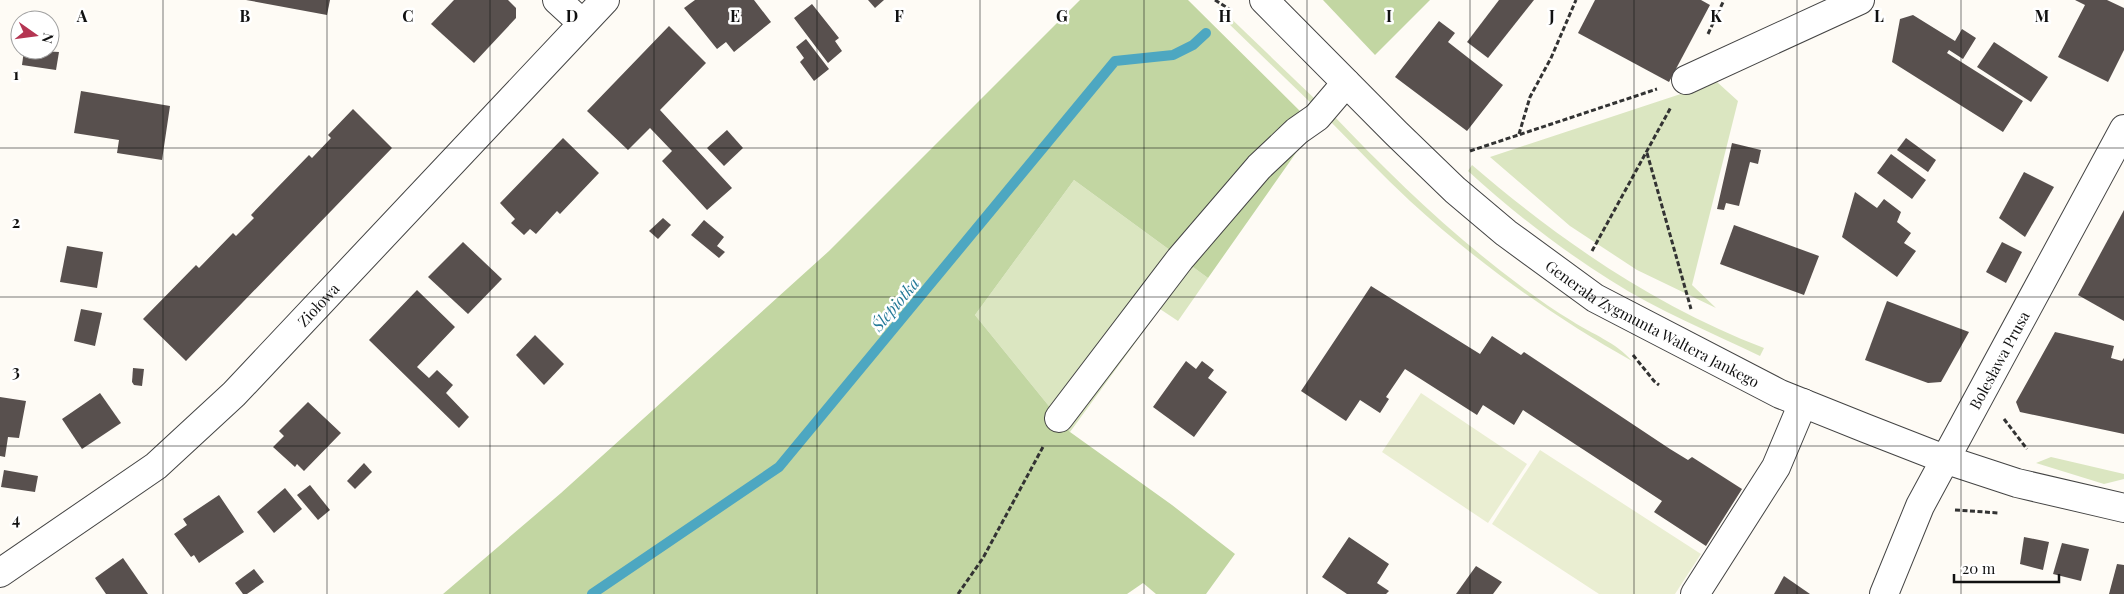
<svg xmlns="http://www.w3.org/2000/svg" width="2124" height="594" font-family="'Playfair Display',serif">
<rect width="100%" height="100%" fill="#fefbf5"/>
<g fill="#dbe6c1">
<path d="M 1218,6 L 1317,101 L 1313,105 L 1226,21 Z"/>
<path d="M 1717,82 L 1738,101 L 1692,285 L 1716,308 L 1637,270 L 1570,226 L 1490,157 Z"/>
<path d="M 1333,115 C 1392,177 1453,236 1522,287 C 1538,299 1555,311 1572,321 C 1592,334 1617,343 1632,361 C 1552,316 1478,263 1410,201 C 1382,175 1356,147 1329,120 Z"/>
<path d="M 1472,165 C 1559,240 1656,307 1764,348 L 1760,356 C 1710,332 1657,310 1610,280 C 1559,248 1512,211 1468,171 Z"/>
<path d="M 1074,180 L 1208,278 L 1178,321 L 1160,309 L 1070,432 L 975,315 Z"/>
<path d="M 2051,457 L 2124,474 L 2124,479 L 2104,484 L 2036,463 Z"/>
</g>
<g fill="#c2d6a2">
<path d="M 1080,0 L 1188,0 L 1313,124 L 1305,140 L 1208,278 L 1074,180 L 975,315 L 1070,432 L 1172,505 L 1235,554 L 1206,594 L 1156,594 L 1143,583 L 1127,594 L 443,594 L 561,493 L 829,251 Z"/>
<path d="M 1323,0 L 1430,0 L 1375,55 Z"/>
</g>
<g fill="#eaeed2">
<path d="M 1421,393 L 1527,464 L 1488,523 L 1382,452 Z"/>
<path d="M 1540,450 L 1701,554 L 1675,594 L 1599,594 L 1492,524 Z"/>
</g>
<g fill="none" stroke-linecap="round" stroke-linejoin="round">
<path stroke="#4da7c1" stroke-width="10" d="M 592,594 L 779,467 L 1115,61 L 1173,55 L 1193,45 L 1206,33"/>
</g>
<g fill="#58504e">
<path d="M 246,0 L 330,0 L 327,15 Z"/>
<path d="M 454,0 L 508,0 L 516,8 L 516,18 L 474,63 L 431,24 Z"/>
<path d="M 695,0 L 754,0 L 771,22 L 734,52 L 726,42 L 717,49 L 684,8 Z"/>
<path d="M 868,0 L 884,0 L 875,8 Z"/>
<path d="M 1499,0 L 1534,0 L 1488,58 L 1467,42 Z"/>
<path d="M 1595,0 L 1701,0 L 1710,5 L 1669,82 L 1578,33 Z"/>
<path d="M 2075,0 L 2107,0 L 2124,8 L 2124,50 L 2108,82 L 2058,57 L 2085,5 Z"/>
<path d="M 812,4 L 839,38 L 835,41 L 842,51 L 828,63 L 794,18 Z"/>
<path d="M 1913,15 L 1955,41 L 1962,29 L 1976,38 L 1963,59 L 1949,50 L 1947,53 L 2023,101 L 2003,132 L 1892,62 L 1900,19 Z"/>
<path d="M 1439,21 L 1455,33 L 1448,42 L 1503,85 L 1467,131 L 1395,77 Z"/>
<path d="M 669,26 L 706,63 L 660,110 L 732,188 L 707,210 L 662,161 L 672,151 L 650,128 L 628,150 L 587,111 Z"/>
<path d="M 806,39 L 829,69 L 814,81 L 800,62 L 804,58 L 796,47 Z"/>
<path d="M 1994,42 L 2048,77 L 2031,102 L 1977,67 Z"/>
<path d="M 24,50 L 59,52 L 56,70 L 22,65 Z"/>
<path d="M 81,91 L 170,106 L 162,160 L 117,153 L 119,140 L 74,133 Z"/>
<path d="M 353,109 L 392,148 L 186,361 L 143,319 L 196,265 L 199,268 L 233,233 L 236,236 L 254,218 L 251,215 L 274,191 L 309,155 L 312,158 L 331,138 L 328,135 Z"/>
<path d="M 727,130 L 743,148 L 724,166 L 707,148 Z"/>
<path d="M 563,138 L 599,173 L 560,214 L 557,211 L 536,234 L 530,229 L 524,235 L 511,223 L 515,219 L 500,203 Z"/>
<path d="M 1906,138 L 1936,160 L 1928,172 L 1897,150 Z"/>
<path d="M 1732,143 L 1761,150 L 1758,164 L 1750,162 L 1739,206 L 1726,203 L 1724,210 L 1717,209 Z"/>
<path d="M 1891,154 L 1926,180 L 1912,199 L 1877,173 Z"/>
<path d="M 2024,172 L 2054,187 L 2025,237 L 1999,218 Z"/>
<path d="M 1855,192 L 1877,208 L 1884,199 L 1901,212 L 1897,222 L 1911,233 L 1904,243 L 1916,251 L 1897,277 L 1842,237 Z"/>
<path d="M 2124,210 L 2124,321 L 2078,295 Z"/>
<path d="M 663,218 L 671,225 L 658,239 L 649,231 Z"/>
<path d="M 704,220 L 724,237 L 717,246 L 725,252 L 719,258 L 691,235 Z"/>
<path d="M 1734,225 L 1819,256 L 1804,295 L 1720,264 Z"/>
<path d="M 463,242 L 502,279 L 468,314 L 428,277 Z"/>
<path d="M 2002,242 L 2022,252 L 2006,283 L 1986,272 Z"/>
<path d="M 67,246 L 103,252 L 97,288 L 60,282 Z"/>
<path d="M 1371,286 L 1480,354 L 1492,336 L 1521,355 L 1524,352 L 1670,449 L 1688,460 L 1692,457 L 1742,489 L 1706,546 L 1654,512 L 1662,501 L 1523,410 L 1514,425 L 1483,405 L 1477,415 L 1405,369 L 1386,397 L 1389,399 L 1380,413 L 1360,400 L 1346,421 L 1301,391 Z"/>
<path d="M 417,290 L 455,327 L 417,367 L 429,378 L 437,370 L 453,385 L 446,393 L 469,417 L 459,428 L 369,340 Z"/>
<path d="M 1887,301 L 1969,332 L 1941,382 L 1928,383 L 1865,360 Z"/>
<path d="M 81,309 L 102,313 L 95,346 L 74,341 Z"/>
<path d="M 2055,332 L 2114,346 L 2111,358 L 2122,361 L 2124,358 L 2124,434 L 2020,412 L 2016,402 Z"/>
<path d="M 535,335 L 564,364 L 544,385 L 516,355 Z"/>
<path d="M 1186,361 L 1196,369 L 1202,361 L 1214,370 L 1208,378 L 1227,392 L 1194,437 L 1153,407 Z"/>
<path d="M 133,368 L 144,369 L 142,386 L 134,385 L 132,382 Z"/>
<path d="M 100,393 L 121,423 L 82,449 L 62,419 Z"/>
<path d="M 0,397 L 26,401 L 19,438 L 8,437 L 5,457 L 0,456 Z"/>
<path d="M 308,402 L 341,433 L 304,471 L 297,464 L 295,467 L 273,447 L 284,436 L 279,431 Z"/>
<path d="M 364,463 L 372,472 L 355,489 L 347,481 Z"/>
<path d="M 4,470 L 38,476 L 35,492 L 1,487 Z"/>
<path d="M 310,485 L 330,510 L 318,520 L 297,495 Z"/>
<path d="M 285,488 L 302,509 L 274,533 L 257,512 Z"/>
<path d="M 219,495 L 244,532 L 199,563 L 194,555 L 191,557 L 174,534 L 187,525 L 183,519 Z"/>
<path d="M 1349,537 L 1389,564 L 1377,583 L 1389,591 L 1386,594 L 1347,594 L 1322,577 Z"/>
<path d="M 2024,537 L 2049,542 L 2043,570 L 2020,564 Z"/>
<path d="M 2062,543 L 2089,549 L 2081,581 L 2053,574 Z"/>
<path d="M 123,558 L 148,594 L 106,594 L 95,578 Z"/>
<path d="M 2117,564 L 2124,565 L 2124,594 L 2109,594 Z"/>
<path d="M 1476,566 L 1502,582 L 1493,594 L 1456,594 Z"/>
<path d="M 254,569 L 264,582 L 247,594 L 243,594 L 235,583 Z"/>
<path d="M 1784,576 L 1810,594 L 1774,594 Z"/>
</g>
<g fill="none" stroke-linecap="round" stroke-linejoin="round">
<g stroke="#444" stroke-width="30">
<g id="minor">
<path d="M 557,0 L 582,23"/>
<path id="s1" d="M 1264,0 L 1396,133 L 1455,190 L 1506,233 L 1595,298 L 1780,394 L 1865,428 L 1947,460 L 2017,483 L 2124,508"/>
<path d="M 1686,80 L 1860,0"/>
<path d="M 1059,418 L 1180,259 L 1259,167 L 1297,131 L 1317,117 L 1346,83"/>
<path id="s2" d="M 0,573 L 156,466 L 234,394 L 605,0"/>
<path d="M 1695,594 L 1776,467 L 1803,403"/>
<path id="s3" d="M 1884,594 L 1920,506 L 2124,129"/>
</g>
</g>
<g stroke="#333" stroke-width="3" stroke-dasharray="5 2.5" stroke-linecap="butt">
<path d="M 1215,0 L 1234,12"/>
<path d="M 1708,34 L 1724,0"/>
<path d="M 1519,134 L 1530,97 L 1551,58 L 1576,0"/>
<path d="M 1470,151 L 1657,89"/>
<path d="M 1647,153 L 1691,309"/>
<path d="M 1592,251 L 1671,107"/>
<path d="M 1633,355 L 1654,381 L 1659,385"/>
<path d="M 2004,419 L 2027,449"/>
<path d="M 1955,510 L 1999,513"/>
<path d="M 958,594 L 983,558 L 1044,445"/>
</g>
<use href="#minor" stroke="#fff" stroke-width="28"/>
</g>
<path fill="none" stroke="#111" stroke-width="1" stroke-opacity="0.55" d="M 163,0 L 163,594M 327,0 L 327,594M 490,0 L 490,594M 654,0 L 654,594M 817,0 L 817,594M 980,0 L 980,594M 1144,0 L 1144,594M 1307,0 L 1307,594M 1470,0 L 1470,594M 1634,0 L 1634,594M 1797,0 L 1797,594M 1961,0 L 1961,594M 0,148 L 2124,148M 0,297 L 2124,297M 0,446 L 2124,446"/>
<g text-anchor="middle" dominant-baseline="central" stroke-width="5" stroke-linejoin="round" paint-order="stroke">
<g font-size="15" fill="#111" stroke="#fff">
<text stroke="none"><textPath href="#s2" startOffset="418">Ziołowa</textPath></text>
<text stroke="none"><textPath href="#s1" startOffset="509">Generała Zygmunta Waltera Jankego</textPath></text>
<text stroke="none"><textPath href="#s3" startOffset="261">Bolesława Prusa</textPath></text>
</g>
<g font-size="16" font-style="italic" fill="#257a98" stroke="#fff">
<text transform="translate(895 304) rotate(-50)">Ślepiotka</text>
</g>
</g>
<g font-size="16" text-anchor="middle" font-weight="bold" fill="#111" stroke="#fff" stroke-width="5" stroke-linejoin="round" paint-order="stroke">
<text x="82" y="22">A</text>
<text x="245" y="22">B</text>
<text x="408" y="22">C</text>
<text x="572" y="22">D</text>
<text x="735" y="22">E</text>
<text x="899" y="22">F</text>
<text x="1062" y="22">G</text>
<text x="1225" y="22">H</text>
<text x="1389" y="22">I</text>
<text x="1552" y="22">J</text>
<text x="1716" y="22">K</text>
<text x="1879" y="22">L</text>
<text x="2042" y="22">M</text>
<text x="16" y="80">1</text>
<text x="16" y="228">2</text>
<text x="16" y="377">3</text>
<text x="16" y="525">4</text>
</g>
<g transform="translate(35 35) rotate(104)"><circle r="24" fill="#ffffff" stroke="#a0a0a0"/>
<path d="M0-4L9 19L0 12L-9 19Z" fill="#b43552"/>
<text y="-8" font-size="14" font-weight="bold" text-anchor="middle" fill="#111111">N</text>
</g>
<path d="M1954 574v8h105v-8" fill="none" stroke="#111111" stroke-width="2.5"/>
<text x="1962" y="574" font-size="15" fill="#111111" stroke="#ffffff" stroke-width="4" paint-order="stroke">20 m</text>
</svg>
